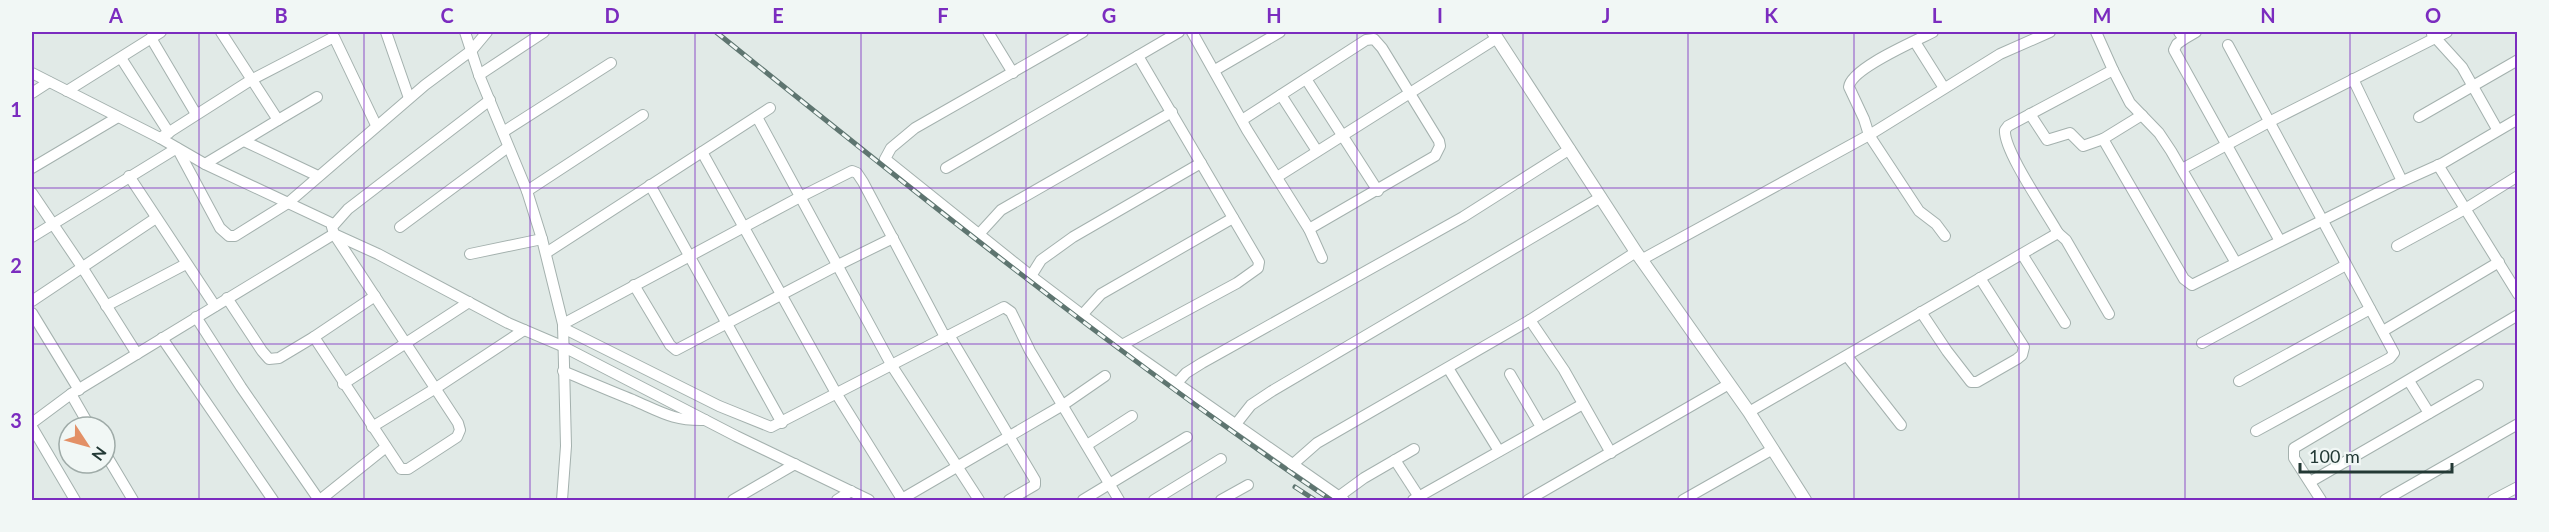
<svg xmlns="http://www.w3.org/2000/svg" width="2549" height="532" font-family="Lato,sans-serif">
<rect width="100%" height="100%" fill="#e1eae7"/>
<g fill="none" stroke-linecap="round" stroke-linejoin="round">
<g stroke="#a4b1ae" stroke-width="12">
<g id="minor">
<path d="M 386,32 L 409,98"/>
<path d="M 465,32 L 479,75 L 527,191 L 542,239 L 563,324 L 566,446 L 562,500"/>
<path d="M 988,32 L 1013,73"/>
<path d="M 1083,32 L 915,128 L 891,148 L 885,159 L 1031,276 L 1122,345 L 1344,500"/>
<path d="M 1192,32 L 1247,130 L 1309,229 L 1322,258"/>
<path d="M 1933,32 C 1916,41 1851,68 1849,87 L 1864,119 L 1869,135 L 1919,211 L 1936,224 L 1945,236"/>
<path d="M 2179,32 L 2184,39 L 2177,44 L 2174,50 L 2280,241"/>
<path d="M 2432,34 L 2462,67 L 2497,129"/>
<path d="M 151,38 L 196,114"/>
<path d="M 2184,39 L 2196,32"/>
<path d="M 1915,42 L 1944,88"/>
<path d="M 2228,45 L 2394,353 L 2390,358 L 2256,431"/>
<path d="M 121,58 L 169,133"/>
<path d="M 1215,70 L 1280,32"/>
<path d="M 2113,70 L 2130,103 L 2159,133 L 2171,151 L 2236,263"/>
<path d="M 32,73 L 160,138 L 205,164 L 333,224"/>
<path d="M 479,75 L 544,32"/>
<path d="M 1306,79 L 1378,191"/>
<path d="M 2353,79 L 2402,181"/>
<path d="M 67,91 L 161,32"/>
<path d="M 32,93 L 49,82"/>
<path d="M 1281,95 L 1317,151"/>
<path d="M 2030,114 L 2047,140 L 2070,133 L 2083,146 L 2103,139"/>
<path d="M 2142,115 L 2103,139 L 2184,279 L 2192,285 L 2394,185 L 2443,163 L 2518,119"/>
<path d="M 757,117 L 892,366 L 979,500"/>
<path d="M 2419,117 L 2518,60"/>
<path d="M 278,120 L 317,97"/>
<path d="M 1242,120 L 1366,40 L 1374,39 L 1382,48 L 1439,141 L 1440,146 L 1435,156 L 1309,229"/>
<path d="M 503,132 L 611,63"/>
<path d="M 160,138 L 251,80 L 334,37 L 376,125"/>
<path d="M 244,141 L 318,176"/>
<path d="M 702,152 L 836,393 L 902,499"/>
<path d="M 205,164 L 278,120 L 221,32"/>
<path d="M 2438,165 L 2518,294"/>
<path d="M 32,168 L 118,117"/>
<path d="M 946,168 L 1179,32"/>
<path d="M 2182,169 L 2269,122 L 2447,32"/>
<path d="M 129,176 L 215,306"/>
<path d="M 1277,177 L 1497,38"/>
<path d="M 650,185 L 782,423"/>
<path d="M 527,191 L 643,115"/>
<path d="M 32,193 L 82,267 L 137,354"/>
<path d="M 400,227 L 508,147"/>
<path d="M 980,233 L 1001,210 L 1172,112"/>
<path d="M 2058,233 L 2066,240 L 2109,314"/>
<path d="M 334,234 L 378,254 L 508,323 L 562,346 L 736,436 L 869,500"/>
<path d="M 32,237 L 177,148 L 220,228 L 229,236 L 235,236 L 288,203 L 425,85 L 472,50 L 487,32"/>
<path d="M 2397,246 L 2465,209 L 2518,176"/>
<path d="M 546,253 L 770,108"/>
<path d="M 470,254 L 542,239"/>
<path d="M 2022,254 L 2065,323"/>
<path d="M 1641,260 L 1871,134 L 2000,54 L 2050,32"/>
<path d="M 1031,276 L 1041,260 L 1073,237 L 1201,163"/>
<path d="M 634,285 L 670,345 L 676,350 L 836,266 L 893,238"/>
<path d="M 227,298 L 262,351 L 269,359 L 279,358 L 314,337 L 401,469 L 408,469 L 457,437 L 460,430 L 458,423 L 334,234 L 332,227 L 348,209 L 490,100"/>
<path d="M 32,301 L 156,218"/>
<path d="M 106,306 L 186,264"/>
<path d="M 1921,312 L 1947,351 L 1971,382 L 1977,382 L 2017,359 L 2022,355 L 2024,347 L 1980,278"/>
<path d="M 32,313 L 79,390"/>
<path d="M 1082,315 L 1101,294 L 1233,218"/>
<path d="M 196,317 L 241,387 L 319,500"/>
<path d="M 1530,320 L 1564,370 L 1611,453"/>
<path d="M 563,324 L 800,197 L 852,171 L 857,173 L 863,182 L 945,337"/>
<path d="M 563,328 L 719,406 L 771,427 L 1004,307 L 1011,312 L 1030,351 L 1119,500"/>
<path d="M 2383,331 L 2499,262"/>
<path d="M 949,335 L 1035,480 L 1035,485 L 1009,500"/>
<path d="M 314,337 L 375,296"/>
<path d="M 162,338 L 273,500"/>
<path d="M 2202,343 L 2346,265"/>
<path d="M 1122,345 L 1237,283 L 1258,268 L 1259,262 L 1138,56"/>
<path d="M 1847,356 L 1901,425"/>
<path d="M 1448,368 L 1499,451"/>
<path d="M 563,371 C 587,381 610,391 633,400 C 661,412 673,421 705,420"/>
<path d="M 1510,374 L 1541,427"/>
<path d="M 2239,381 L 2370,309"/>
<path d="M 2409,381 L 2429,413"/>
<path d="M 1177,383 L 1186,373 L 1202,363 L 1463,217 L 1570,149"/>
<path d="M 343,384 L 469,302"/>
<path d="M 71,394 L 90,427"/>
<path d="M 1749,412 L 2058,233 C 2047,213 2003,150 2005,130 L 2008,126 L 2113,70 L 2096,32"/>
<path d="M 32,423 L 71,394 L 334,234"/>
<path d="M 1236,424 L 1251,405 L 1272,391 L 1601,197"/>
<path d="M 32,427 L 75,500"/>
<path d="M 372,427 L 436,388 L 524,330"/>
<path d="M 1087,445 L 1132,416"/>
<path d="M 105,453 L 133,500"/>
<path d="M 1395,460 L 1419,497"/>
<path d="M 1292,465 L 1317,443 L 1530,320 L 1636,252"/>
<path d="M 2310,482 L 2478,385"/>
<path d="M 1338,497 L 1364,478 L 1414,449"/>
<path d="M 320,500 L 386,447"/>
<path d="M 733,500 L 795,464"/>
<path d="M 837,500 L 851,491"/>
<path d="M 900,500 L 1063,405 L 1105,376"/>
<path d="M 1083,500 L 1187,437"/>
<path d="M 1154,500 L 1221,459"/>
<path d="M 1221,500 L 1248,485"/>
<path d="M 1413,500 L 1583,404"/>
<path d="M 1528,500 L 1729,384"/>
<path d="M 1683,500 L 1773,449"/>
<path d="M 2321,500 L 2294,458 L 2294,448 L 2518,315"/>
<path d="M 2385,500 L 2518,424"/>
<path d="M 2493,500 L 2518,487"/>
</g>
</g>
<g stroke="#a4b1ae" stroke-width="14">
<path id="tertiary" d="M 1493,32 L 1636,252 L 1749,412 L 1805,500"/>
</g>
<use href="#minor" stroke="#fff" stroke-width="10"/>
<use href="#tertiary" stroke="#fff" stroke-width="12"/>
<g stroke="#5e7570" stroke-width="5">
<g id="rail">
<path d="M 716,32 C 917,194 1117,355 1331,500"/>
<path d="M 1295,487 L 1315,500"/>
</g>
</g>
<use href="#rail" stroke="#f1f7f5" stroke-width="3" stroke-dasharray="9" stroke-linecap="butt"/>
</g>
<path fill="none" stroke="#7b2cbf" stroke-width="1.5" stroke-opacity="0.55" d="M 199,32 L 199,500M 364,32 L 364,500M 530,32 L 530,500M 695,32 L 695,500M 861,32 L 861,500M 1026,32 L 1026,500M 1192,32 L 1192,500M 1357,32 L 1357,500M 1523,32 L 1523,500M 1688,32 L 1688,500M 1854,32 L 1854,500M 2019,32 L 2019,500M 2185,32 L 2185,500M 2350,32 L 2350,500M 32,188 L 2518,188M 32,344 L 2518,344"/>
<rect width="2549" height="532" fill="none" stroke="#f1f7f5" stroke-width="66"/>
<g transform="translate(87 445) rotate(126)"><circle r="28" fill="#f1f7f5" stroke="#9faba8" stroke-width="1.5"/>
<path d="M0-4.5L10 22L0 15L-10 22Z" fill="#e39066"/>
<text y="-9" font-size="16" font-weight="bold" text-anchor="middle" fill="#233935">N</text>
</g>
<path d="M2300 463v9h152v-9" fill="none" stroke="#233935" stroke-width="3"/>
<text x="2309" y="463" font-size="18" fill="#233935" stroke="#f1f7f5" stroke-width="4.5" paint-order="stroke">100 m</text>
<rect x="33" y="33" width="2483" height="466" fill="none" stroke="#7b2cbf" stroke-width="2"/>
<g font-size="20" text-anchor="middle" font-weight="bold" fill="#7b2cbf">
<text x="116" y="23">A</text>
<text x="281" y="23">B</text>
<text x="447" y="23">C</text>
<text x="612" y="23">D</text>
<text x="778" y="23">E</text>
<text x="943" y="23">F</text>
<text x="1109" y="23">G</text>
<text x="1274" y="23">H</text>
<text x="1440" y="23">I</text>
<text x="1606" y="23">J</text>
<text x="1771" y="23">K</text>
<text x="1937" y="23">L</text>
<text x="2102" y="23">M</text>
<text x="2268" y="23">N</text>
<text x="2433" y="23">O</text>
<text x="16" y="117">1</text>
<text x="16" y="273">2</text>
<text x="16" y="428">3</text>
</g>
</svg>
